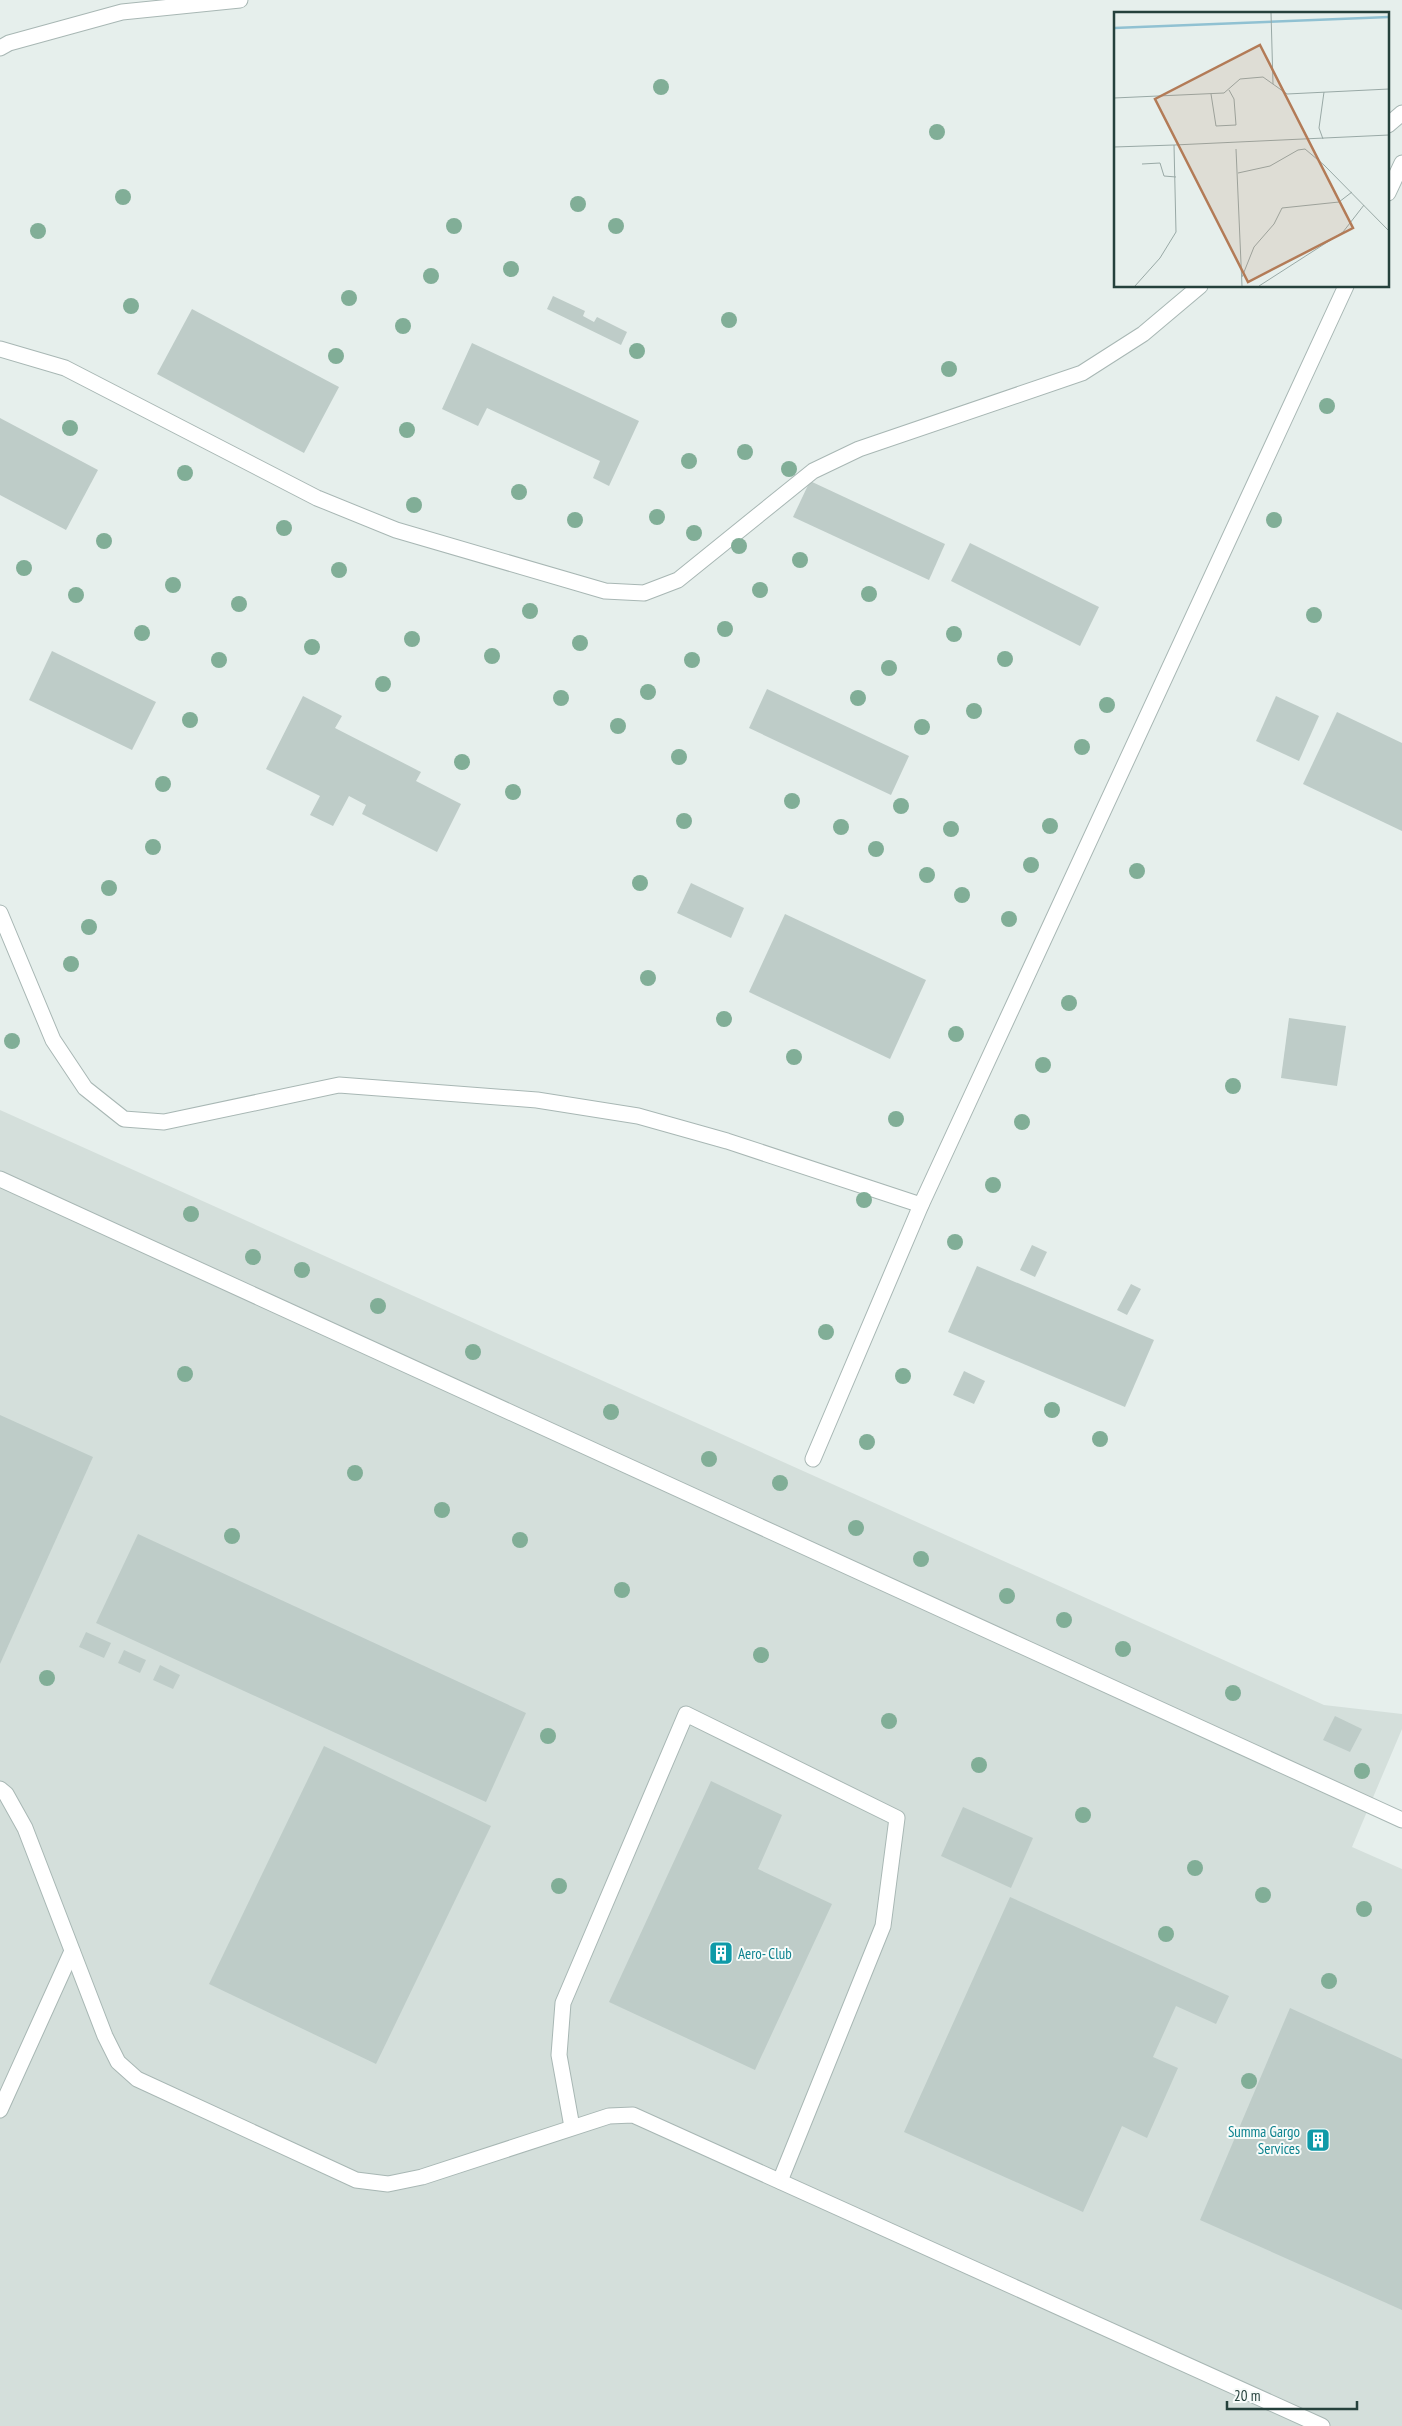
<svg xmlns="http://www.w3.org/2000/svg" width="1402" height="2426" font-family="'PT Sans Narrow',sans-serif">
<rect width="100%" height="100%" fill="#e6efec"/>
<path fill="#d4dfdb" d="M 0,1110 L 1324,1705 L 1402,1714 L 1402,1729 L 1352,1847 L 1402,1869 L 1402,2426 L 0,2426 Z"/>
<g fill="#beccc8">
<path d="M 553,296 L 585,311 L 583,316 L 594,322 L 597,317 L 627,332 L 621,345 L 547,309 Z"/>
<path d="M 192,309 L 339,387 L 304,453 L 157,374 Z"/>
<path d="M 472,343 L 639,421 L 609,486 L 593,478 L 600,461 L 487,408 L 478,426 L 442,409 Z"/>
<path d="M 0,418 L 98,470 L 66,530 L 0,495 Z"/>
<path d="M 810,481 L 945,544 L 929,580 L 793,517 Z"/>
<path d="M 970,543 L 1099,607 L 1080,646 L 951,581 Z"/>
<path d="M 52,651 L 156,702 L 132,750 L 29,700 Z"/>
<path d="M 767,689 L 909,756 L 891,795 L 749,728 Z"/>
<path d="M 303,696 L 342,716 L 335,728 L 421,772 L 416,781 L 461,804 L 437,852 L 362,814 L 366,805 L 349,796 L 333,826 L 310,815 L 320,796 L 266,769 Z"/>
<path d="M 1276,696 L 1319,716 L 1299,761 L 1256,741 Z"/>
<path d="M 1337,712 L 1402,743 L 1402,831 L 1303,784 Z"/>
<path d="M 691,883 L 744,908 L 731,938 L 677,913 Z"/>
<path d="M 785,914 L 926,980 L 890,1059 L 749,992 Z"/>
<path d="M 1289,1018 L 1346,1026 L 1337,1086 L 1281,1078 Z"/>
<path d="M 1032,1245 L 1047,1252 L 1035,1277 L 1020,1270 Z"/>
<path d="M 977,1266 L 1154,1340 L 1125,1407 L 948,1332 Z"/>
<path d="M 1131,1284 L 1141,1289 L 1127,1315 L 1117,1310 Z"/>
<path d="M 964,1371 L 985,1381 L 974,1404 L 953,1395 Z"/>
<path d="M 0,1415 L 93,1457 L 0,1664 Z"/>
<path d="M 138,1534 L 526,1713 L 486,1802 L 96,1623 Z"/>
<path d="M 86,1632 L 111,1643 L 104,1658 L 79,1647 Z"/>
<path d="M 124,1650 L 146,1660 L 140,1673 L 118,1663 Z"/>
<path d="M 160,1665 L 180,1675 L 173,1689 L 153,1680 Z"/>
<path d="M 1335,1716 L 1362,1729 L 1350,1752 L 1323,1740 Z"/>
<path d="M 324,1746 L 491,1826 L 376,2064 L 209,1984 Z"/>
<path d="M 711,1781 L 782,1815 L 758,1869 L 832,1904 L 755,2070 L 609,2002 Z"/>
<path d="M 963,1807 L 1033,1838 L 1011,1888 L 941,1856 Z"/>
<path d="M 1010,1897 L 1229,1996 L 1216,2024 L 1176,2006 L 1153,2057 L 1178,2068 L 1147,2138 L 1122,2126 L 1083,2212 L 904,2132 Z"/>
<path d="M 1290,2008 L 1402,2059 L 1402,2310 L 1200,2220 Z"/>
</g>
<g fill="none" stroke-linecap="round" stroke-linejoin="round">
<g stroke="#a8b7b4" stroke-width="17">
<g id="service">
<path d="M 0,1179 L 1402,1820"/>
<path d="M 0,1789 L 6,1794 L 25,1828 L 105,2036 L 118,2062 L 137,2079 L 356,2180 L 388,2184 L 422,2177 L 609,2116 L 633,2115 L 1322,2426"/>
<path d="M 0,2110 L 72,1951"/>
<path d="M 572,2127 L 559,2055 L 563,2003 L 686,1714 L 897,1818 L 883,1926 L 780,2181"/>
</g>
</g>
<g stroke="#a8b7b4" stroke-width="17">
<g id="minor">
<path d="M 0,48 L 9,43 L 122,12 L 240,0"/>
<path d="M 1388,125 L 1402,113"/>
<path d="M 1388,193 L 1402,163"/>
<path d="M 0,349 L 65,368 L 317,498 L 396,530 L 605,591 L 644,593 L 678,580 L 813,471 L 859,449 L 1082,373 L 1143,334 L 1200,286"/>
<path d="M 0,913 L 53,1040 L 85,1088 L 124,1119 L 164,1122 L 339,1085 L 537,1100 L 638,1116 L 727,1141 L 921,1205"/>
<path d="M 813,1459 L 921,1205 L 1346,286"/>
</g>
</g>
<use href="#service" stroke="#fff" stroke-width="15"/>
<use href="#minor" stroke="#fff" stroke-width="15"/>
</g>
<g fill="#81ae97">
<circle cx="661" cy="87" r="8"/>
<circle cx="937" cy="132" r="8"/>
<circle cx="123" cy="197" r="8"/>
<circle cx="578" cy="204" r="8"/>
<circle cx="454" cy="226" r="8"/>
<circle cx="616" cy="226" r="8"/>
<circle cx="38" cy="231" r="8"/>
<circle cx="511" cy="269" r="8"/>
<circle cx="431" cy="276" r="8"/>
<circle cx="349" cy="298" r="8"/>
<circle cx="131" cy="306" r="8"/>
<circle cx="729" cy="320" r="8"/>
<circle cx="403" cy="326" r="8"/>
<circle cx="637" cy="351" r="8"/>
<circle cx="336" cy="356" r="8"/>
<circle cx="949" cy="369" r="8"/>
<circle cx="1327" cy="406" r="8"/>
<circle cx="70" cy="428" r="8"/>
<circle cx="407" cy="430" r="8"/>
<circle cx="745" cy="452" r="8"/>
<circle cx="689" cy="461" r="8"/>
<circle cx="789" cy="469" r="8"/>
<circle cx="185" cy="473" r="8"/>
<circle cx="519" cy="492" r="8"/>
<circle cx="414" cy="505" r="8"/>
<circle cx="657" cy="517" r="8"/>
<circle cx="575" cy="520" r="8"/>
<circle cx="1274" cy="520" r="8"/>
<circle cx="284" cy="528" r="8"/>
<circle cx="694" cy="533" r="8"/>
<circle cx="104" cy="541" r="8"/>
<circle cx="739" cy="546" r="8"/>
<circle cx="800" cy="560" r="8"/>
<circle cx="24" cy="568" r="8"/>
<circle cx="339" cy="570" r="8"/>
<circle cx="173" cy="585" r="8"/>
<circle cx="760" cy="590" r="8"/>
<circle cx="869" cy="594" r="8"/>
<circle cx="76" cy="595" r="8"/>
<circle cx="239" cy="604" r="8"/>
<circle cx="530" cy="611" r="8"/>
<circle cx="1314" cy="615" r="8"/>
<circle cx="725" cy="629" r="8"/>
<circle cx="142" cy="633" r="8"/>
<circle cx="954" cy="634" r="8"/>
<circle cx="412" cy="639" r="8"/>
<circle cx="580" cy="643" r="8"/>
<circle cx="312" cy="647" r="8"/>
<circle cx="492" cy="656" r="8"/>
<circle cx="1005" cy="659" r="8"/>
<circle cx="219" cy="660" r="8"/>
<circle cx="692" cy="660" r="8"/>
<circle cx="889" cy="668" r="8"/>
<circle cx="383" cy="684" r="8"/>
<circle cx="648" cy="692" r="8"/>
<circle cx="561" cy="698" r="8"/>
<circle cx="858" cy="698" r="8"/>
<circle cx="1107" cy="705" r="8"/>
<circle cx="974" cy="711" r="8"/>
<circle cx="190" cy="720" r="8"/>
<circle cx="618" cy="726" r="8"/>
<circle cx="922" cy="727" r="8"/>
<circle cx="1082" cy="747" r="8"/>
<circle cx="679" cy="757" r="8"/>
<circle cx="462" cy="762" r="8"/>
<circle cx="163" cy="784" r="8"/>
<circle cx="513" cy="792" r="8"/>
<circle cx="792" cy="801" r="8"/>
<circle cx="901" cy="806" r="8"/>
<circle cx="684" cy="821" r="8"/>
<circle cx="1050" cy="826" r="8"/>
<circle cx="841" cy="827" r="8"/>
<circle cx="951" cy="829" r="8"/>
<circle cx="153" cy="847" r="8"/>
<circle cx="876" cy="849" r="8"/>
<circle cx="1031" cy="865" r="8"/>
<circle cx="1137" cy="871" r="8"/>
<circle cx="927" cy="875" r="8"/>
<circle cx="640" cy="883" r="8"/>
<circle cx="109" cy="888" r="8"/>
<circle cx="962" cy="895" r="8"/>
<circle cx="1009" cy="919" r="8"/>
<circle cx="89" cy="927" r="8"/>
<circle cx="71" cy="964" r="8"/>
<circle cx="648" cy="978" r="8"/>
<circle cx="1069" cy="1003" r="8"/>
<circle cx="724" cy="1019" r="8"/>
<circle cx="956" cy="1034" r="8"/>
<circle cx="12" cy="1041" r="8"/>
<circle cx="794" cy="1057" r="8"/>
<circle cx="1043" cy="1065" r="8"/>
<circle cx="1233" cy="1086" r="8"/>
<circle cx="896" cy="1119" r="8"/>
<circle cx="1022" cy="1122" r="8"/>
<circle cx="993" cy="1185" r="8"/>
<circle cx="864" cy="1200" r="8"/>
<circle cx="191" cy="1214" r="8"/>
<circle cx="955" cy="1242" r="8"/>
<circle cx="253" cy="1257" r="8"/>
<circle cx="302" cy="1270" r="8"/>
<circle cx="378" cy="1306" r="8"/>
<circle cx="826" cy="1332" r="8"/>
<circle cx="473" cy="1352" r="8"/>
<circle cx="185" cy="1374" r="8"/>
<circle cx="903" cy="1376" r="8"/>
<circle cx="1052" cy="1410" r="8"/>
<circle cx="611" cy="1412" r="8"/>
<circle cx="1100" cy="1439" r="8"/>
<circle cx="867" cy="1442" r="8"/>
<circle cx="709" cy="1459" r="8"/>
<circle cx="355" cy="1473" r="8"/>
<circle cx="780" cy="1483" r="8"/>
<circle cx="442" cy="1510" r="8"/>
<circle cx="856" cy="1528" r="8"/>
<circle cx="232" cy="1536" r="8"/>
<circle cx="520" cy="1540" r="8"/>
<circle cx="921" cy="1559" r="8"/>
<circle cx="622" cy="1590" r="8"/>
<circle cx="1007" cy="1596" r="8"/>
<circle cx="1064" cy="1620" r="8"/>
<circle cx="1123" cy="1649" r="8"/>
<circle cx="761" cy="1655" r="8"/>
<circle cx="47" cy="1678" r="8"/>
<circle cx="1233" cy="1693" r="8"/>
<circle cx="889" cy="1721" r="8"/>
<circle cx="548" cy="1736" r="8"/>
<circle cx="979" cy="1765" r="8"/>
<circle cx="1362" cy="1771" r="8"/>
<circle cx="1083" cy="1815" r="8"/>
<circle cx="1195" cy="1868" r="8"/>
<circle cx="559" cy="1886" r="8"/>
<circle cx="1263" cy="1895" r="8"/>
<circle cx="1364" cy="1909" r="8"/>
<circle cx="1166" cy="1934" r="8"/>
<circle cx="1329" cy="1981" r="8"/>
<circle cx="1249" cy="2081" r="8"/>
</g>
<defs>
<g id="building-square" transform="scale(1.25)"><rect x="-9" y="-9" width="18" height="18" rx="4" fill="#0f9aa8" stroke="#f7fbf9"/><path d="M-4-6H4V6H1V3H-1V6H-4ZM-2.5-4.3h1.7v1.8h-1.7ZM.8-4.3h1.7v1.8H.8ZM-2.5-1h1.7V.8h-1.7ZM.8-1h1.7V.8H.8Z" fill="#fff"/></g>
</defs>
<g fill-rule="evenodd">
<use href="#building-square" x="721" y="1953"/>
<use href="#building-square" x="1318" y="2140"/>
</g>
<g text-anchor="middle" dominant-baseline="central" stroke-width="4" stroke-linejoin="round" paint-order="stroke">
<g font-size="15" fill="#0d838f" stroke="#f7fbf9" text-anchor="start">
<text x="738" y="1953">Aero- Club</text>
<text x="1300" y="2131" text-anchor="end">Summa Gargo<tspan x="1300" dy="17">Services</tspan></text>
</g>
</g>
<g transform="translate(1114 12)">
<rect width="275" height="275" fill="#e6efec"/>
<path fill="none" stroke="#90c1d2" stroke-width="2.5" d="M 0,16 L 275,5"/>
<path fill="none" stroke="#99a9a6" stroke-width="1" d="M 157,1 L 159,72M 97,82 L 102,114 L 122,113 L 120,87 L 115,78M 0,86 L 110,81 L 126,67 L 149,65 L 173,82 L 275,77M 209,127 L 205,116 L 210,80M 60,133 L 275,123M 0,135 L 60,133 L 62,220 L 46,246 L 21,274M 122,137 L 128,274M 28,152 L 46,151 L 50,164 L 62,165M 124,161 L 156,154 L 184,138 L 191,137 L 210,153 L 275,219M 128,265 L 140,235 L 160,212 L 168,196 L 225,190 L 238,180M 145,274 L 229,220 L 250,193"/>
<path fill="#b37b57" fill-opacity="0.15" stroke="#b37b57" stroke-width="2.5" d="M 146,33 L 239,216 L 134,270 L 41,87 Z"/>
<rect width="275" height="275" fill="none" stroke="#25413c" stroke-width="2.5"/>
</g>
<path d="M1227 2401v8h130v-8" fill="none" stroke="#25413c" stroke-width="2.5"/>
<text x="1234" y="2401" font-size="15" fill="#25413c" stroke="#f7fbf9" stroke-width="4" paint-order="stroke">20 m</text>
</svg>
